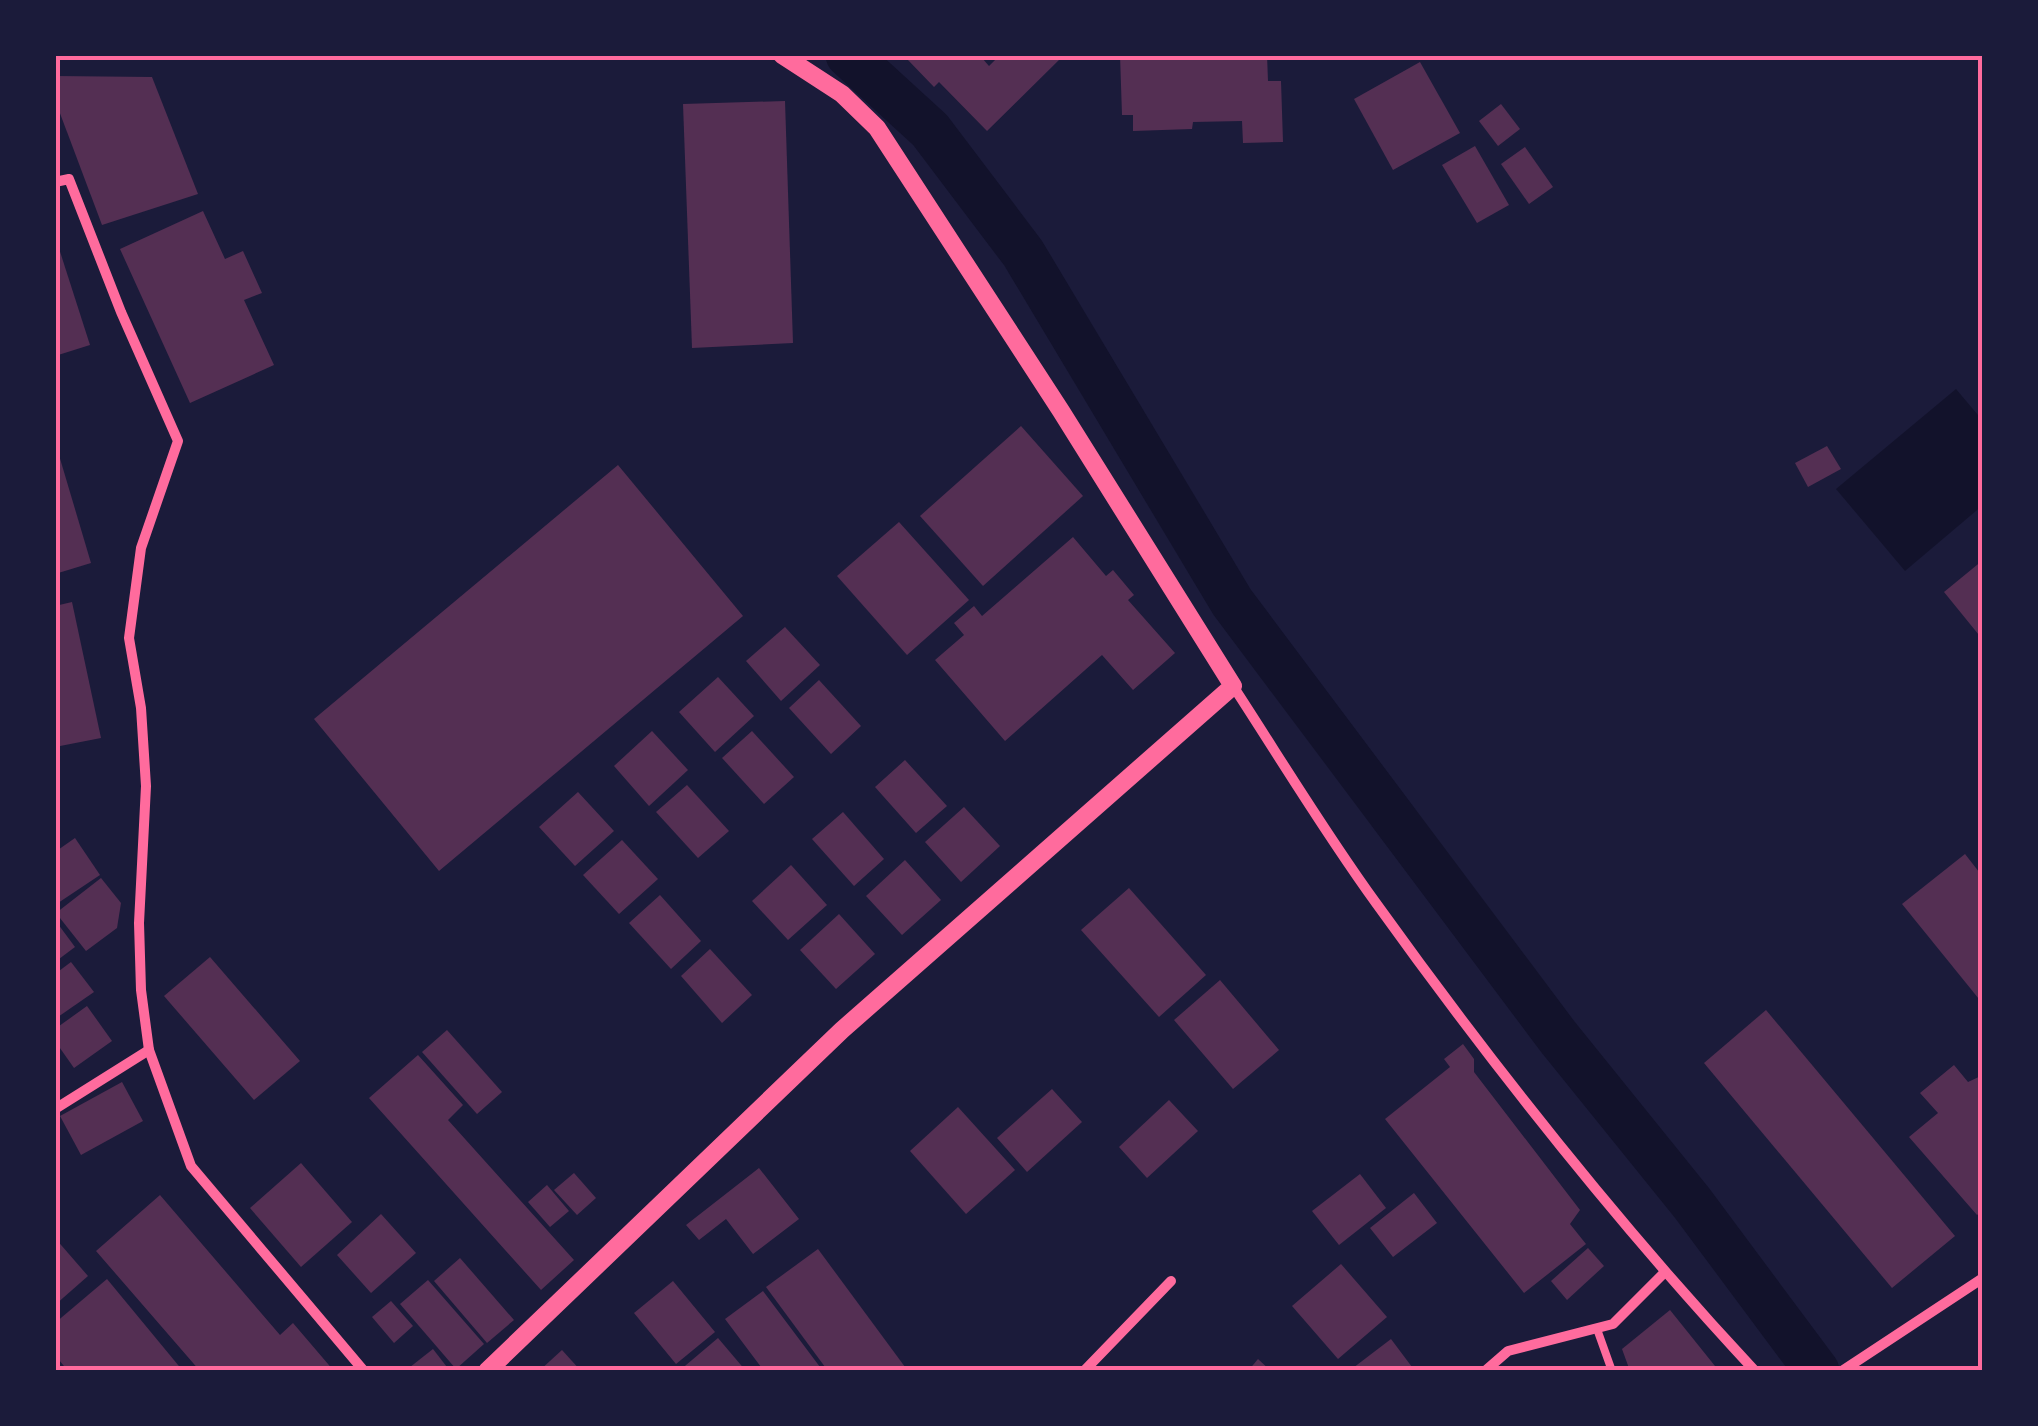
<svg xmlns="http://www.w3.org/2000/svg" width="2038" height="1426" font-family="'Fira Sans Condensed',sans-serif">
<rect width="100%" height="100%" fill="#1b1b3a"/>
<path fill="#12122b" d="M 1956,389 L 1983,421 L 1983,505 L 1905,571 L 1836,489 Z"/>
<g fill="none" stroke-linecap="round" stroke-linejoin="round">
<path stroke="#12122b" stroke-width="45" d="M 848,55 L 930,130 L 1023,253 L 1232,602 L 1558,1037 L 1692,1203 L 1817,1371"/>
</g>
<g fill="#542f53">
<path d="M 911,55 L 985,55 L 982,58 L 989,66 L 1000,55 L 1057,55 L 1061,58 L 987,131 L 939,82 L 934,87 L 907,59 Z"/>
<path d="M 1120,55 L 1267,55 L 1268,81 L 1281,81 L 1283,142 L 1243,143 L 1242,121 L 1193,122 L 1192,129 L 1133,131 L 1133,115 L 1122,115 Z"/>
<path d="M 1420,62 L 1460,133 L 1393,170 L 1354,99 Z"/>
<path d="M 55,76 L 152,77 L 198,194 L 102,225 L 55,100 Z"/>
<path d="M 785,101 L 793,343 L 692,348 L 683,104 Z"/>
<path d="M 1501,104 L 1520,129 L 1498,146 L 1479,121 Z"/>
<path d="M 1475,146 L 1509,205 L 1477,223 L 1442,165 Z"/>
<path d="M 1525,147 L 1553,187 L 1529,204 L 1501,164 Z"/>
<path d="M 203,211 L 225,259 L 243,251 L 262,293 L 244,300 L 274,365 L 190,403 L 120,249 Z"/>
<path d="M 55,236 L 90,345 L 55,356 Z"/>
<path d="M 1021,426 L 1083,496 L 983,586 L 920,516 Z"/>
<path d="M 56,445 L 91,563 L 55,574 L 55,446 Z"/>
<path d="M 1827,446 L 1841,469 L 1808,487 L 1795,463 Z"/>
<path d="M 618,465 L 743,616 L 439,871 L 314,719 Z"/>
<path d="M 899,522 L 969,600 L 907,655 L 837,576 Z"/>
<path d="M 1073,537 L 1106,576 L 1113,570 L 1134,595 L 1128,600 L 1175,653 L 1133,690 L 1102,655 L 1005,741 L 935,660 L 964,635 L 954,623 L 974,606 L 982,616 Z"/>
<path d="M 1983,560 L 1983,640 L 1944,592 Z"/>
<path d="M 72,602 L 101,738 L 55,747 L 55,606 Z"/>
<path d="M 785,627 L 820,665 L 781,701 L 746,661 Z"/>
<path d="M 718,677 L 754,716 L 715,752 L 679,712 Z"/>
<path d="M 819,680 L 861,726 L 831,754 L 789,708 Z"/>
<path d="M 652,731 L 688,770 L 649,806 L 614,766 Z"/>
<path d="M 752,731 L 794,777 L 764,804 L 722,758 Z"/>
<path d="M 905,760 L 947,806 L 916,833 L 875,787 Z"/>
<path d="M 687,785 L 729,831 L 698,858 L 656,812 Z"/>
<path d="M 578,792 L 614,831 L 575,866 L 539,827 Z"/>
<path d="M 964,807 L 1000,846 L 961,882 L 925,842 Z"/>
<path d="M 843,812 L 884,859 L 854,886 L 812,839 Z"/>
<path d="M 75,838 L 100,875 L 55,905 L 55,852 Z"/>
<path d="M 622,840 L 658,879 L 619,914 L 583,875 Z"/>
<path d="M 1965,854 L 1983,877 L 1983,1004 L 1902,904 Z"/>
<path d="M 905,860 L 941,900 L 902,935 L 866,896 Z"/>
<path d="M 791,865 L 827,905 L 788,940 L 752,901 Z"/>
<path d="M 101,878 L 121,903 L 117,928 L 86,951 L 56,913 Z"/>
<path d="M 1129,888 L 1206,975 L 1159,1017 L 1081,930 Z"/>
<path d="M 660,895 L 701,941 L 671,969 L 629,923 Z"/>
<path d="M 839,914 L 875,954 L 836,989 L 800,950 Z"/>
<path d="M 55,920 L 75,947 L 55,962 Z"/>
<path d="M 710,949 L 752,995 L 722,1023 L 681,976 Z"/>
<path d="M 210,957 L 300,1061 L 254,1100 L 164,996 Z"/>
<path d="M 71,962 L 94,992 L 55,1019 L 55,974 Z"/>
<path d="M 1220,980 L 1279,1050 L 1233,1089 L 1174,1020 Z"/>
<path d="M 87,1006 L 112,1041 L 74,1068 L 55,1041 L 55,1029 Z"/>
<path d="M 1766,1010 L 1955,1236 L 1892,1288 L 1704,1063 Z"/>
<path d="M 447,1030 L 502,1092 L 477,1114 L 422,1052 Z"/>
<path d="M 1463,1044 L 1474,1059 L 1474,1072 L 1580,1210 L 1570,1224 L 1586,1244 L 1524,1293 L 1385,1119 L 1450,1067 L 1444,1059 Z"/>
<path d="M 418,1055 L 463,1105 L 448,1120 L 574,1260 L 541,1290 L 369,1098 Z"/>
<path d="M 1954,1065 L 1968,1082 L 1983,1075 L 1983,1210 L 1977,1215 L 1909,1137 L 1938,1113 L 1920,1093 Z"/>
<path d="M 122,1082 L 143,1121 L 81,1155 L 60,1116 Z"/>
<path d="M 1052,1089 L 1082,1122 L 1027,1172 L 997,1138 Z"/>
<path d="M 1169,1100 L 1198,1131 L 1147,1178 L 1119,1147 Z"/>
<path d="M 958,1107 L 1015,1170 L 966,1214 L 910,1151 Z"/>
<path d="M 301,1163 L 352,1222 L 301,1267 L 250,1208 Z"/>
<path d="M 759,1168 L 799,1219 L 753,1254 L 726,1219 L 699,1240 L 686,1225 Z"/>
<path d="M 574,1173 L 596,1198 L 577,1215 L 554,1190 Z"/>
<path d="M 1360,1174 L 1386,1208 L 1339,1245 L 1312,1211 Z"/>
<path d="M 547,1185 L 569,1211 L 550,1227 L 528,1202 Z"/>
<path d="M 1414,1193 L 1437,1223 L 1393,1257 L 1370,1228 Z"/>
<path d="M 160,1195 L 280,1335 L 293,1323 L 334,1371 L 200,1371 L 96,1251 Z"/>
<path d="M 381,1214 L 416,1253 L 371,1293 L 337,1255 Z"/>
<path d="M 55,1238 L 88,1276 L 55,1305 Z"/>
<path d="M 1588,1248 L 1604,1266 L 1567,1300 L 1551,1281 Z"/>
<path d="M 818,1249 L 908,1371 L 828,1371 L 766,1287 Z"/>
<path d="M 460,1258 L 514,1320 L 487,1343 L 434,1281 Z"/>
<path d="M 1341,1264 L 1387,1317 L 1338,1359 L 1292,1306 Z"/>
<path d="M 107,1279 L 183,1371 L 68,1371 L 55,1355 L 55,1323 Z"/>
<path d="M 428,1280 L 484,1344 L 456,1369 L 400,1304 Z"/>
<path d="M 673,1281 L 715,1332 L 676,1364 L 634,1313 Z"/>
<path d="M 763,1291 L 823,1371 L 764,1371 L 725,1319 Z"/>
<path d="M 391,1301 L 413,1326 L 394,1343 L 372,1317 Z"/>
<path d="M 1670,1310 L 1715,1366 L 1708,1371 L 1630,1371 L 1622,1349 Z"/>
<path d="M 718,1338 L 746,1371 L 679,1371 Z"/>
<path d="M 1391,1339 L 1415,1371 L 1349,1371 Z"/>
<path d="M 433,1349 L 450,1371 L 405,1371 Z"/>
<path d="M 562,1350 L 581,1371 L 539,1371 Z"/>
<path d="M 1258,1359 L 1271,1371 L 1248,1371 Z"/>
</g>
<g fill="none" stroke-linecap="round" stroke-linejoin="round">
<path stroke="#ff6b9d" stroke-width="8" d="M 1597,1329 L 1612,1371"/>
<g stroke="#ff6b9d" stroke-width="10">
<path d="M 55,182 L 69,179 L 121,312 L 178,441 L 141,548 L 129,638 L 141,708 L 146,786 L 139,923 L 141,990 L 149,1050 L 191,1166 L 364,1371"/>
<path d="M 1233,686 C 1280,758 1325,833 1376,903 C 1493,1066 1618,1224 1755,1371"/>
<path d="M 55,1109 L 149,1050"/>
<path d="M 1084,1371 L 1171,1281"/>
<path d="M 1485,1371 L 1508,1351 L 1613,1324 L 1664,1273"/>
<path d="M 1842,1371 L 1983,1278"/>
</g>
<path stroke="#ff6b9d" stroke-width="18" d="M 487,1371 L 842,1030 L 1233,686 L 1061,411 L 877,128 L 842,94 L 782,55"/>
</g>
<rect width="2038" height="1426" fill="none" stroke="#1b1b3a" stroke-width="115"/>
<rect x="58" y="58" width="1922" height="1310" fill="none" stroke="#ff6b9d" stroke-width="4"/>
</svg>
